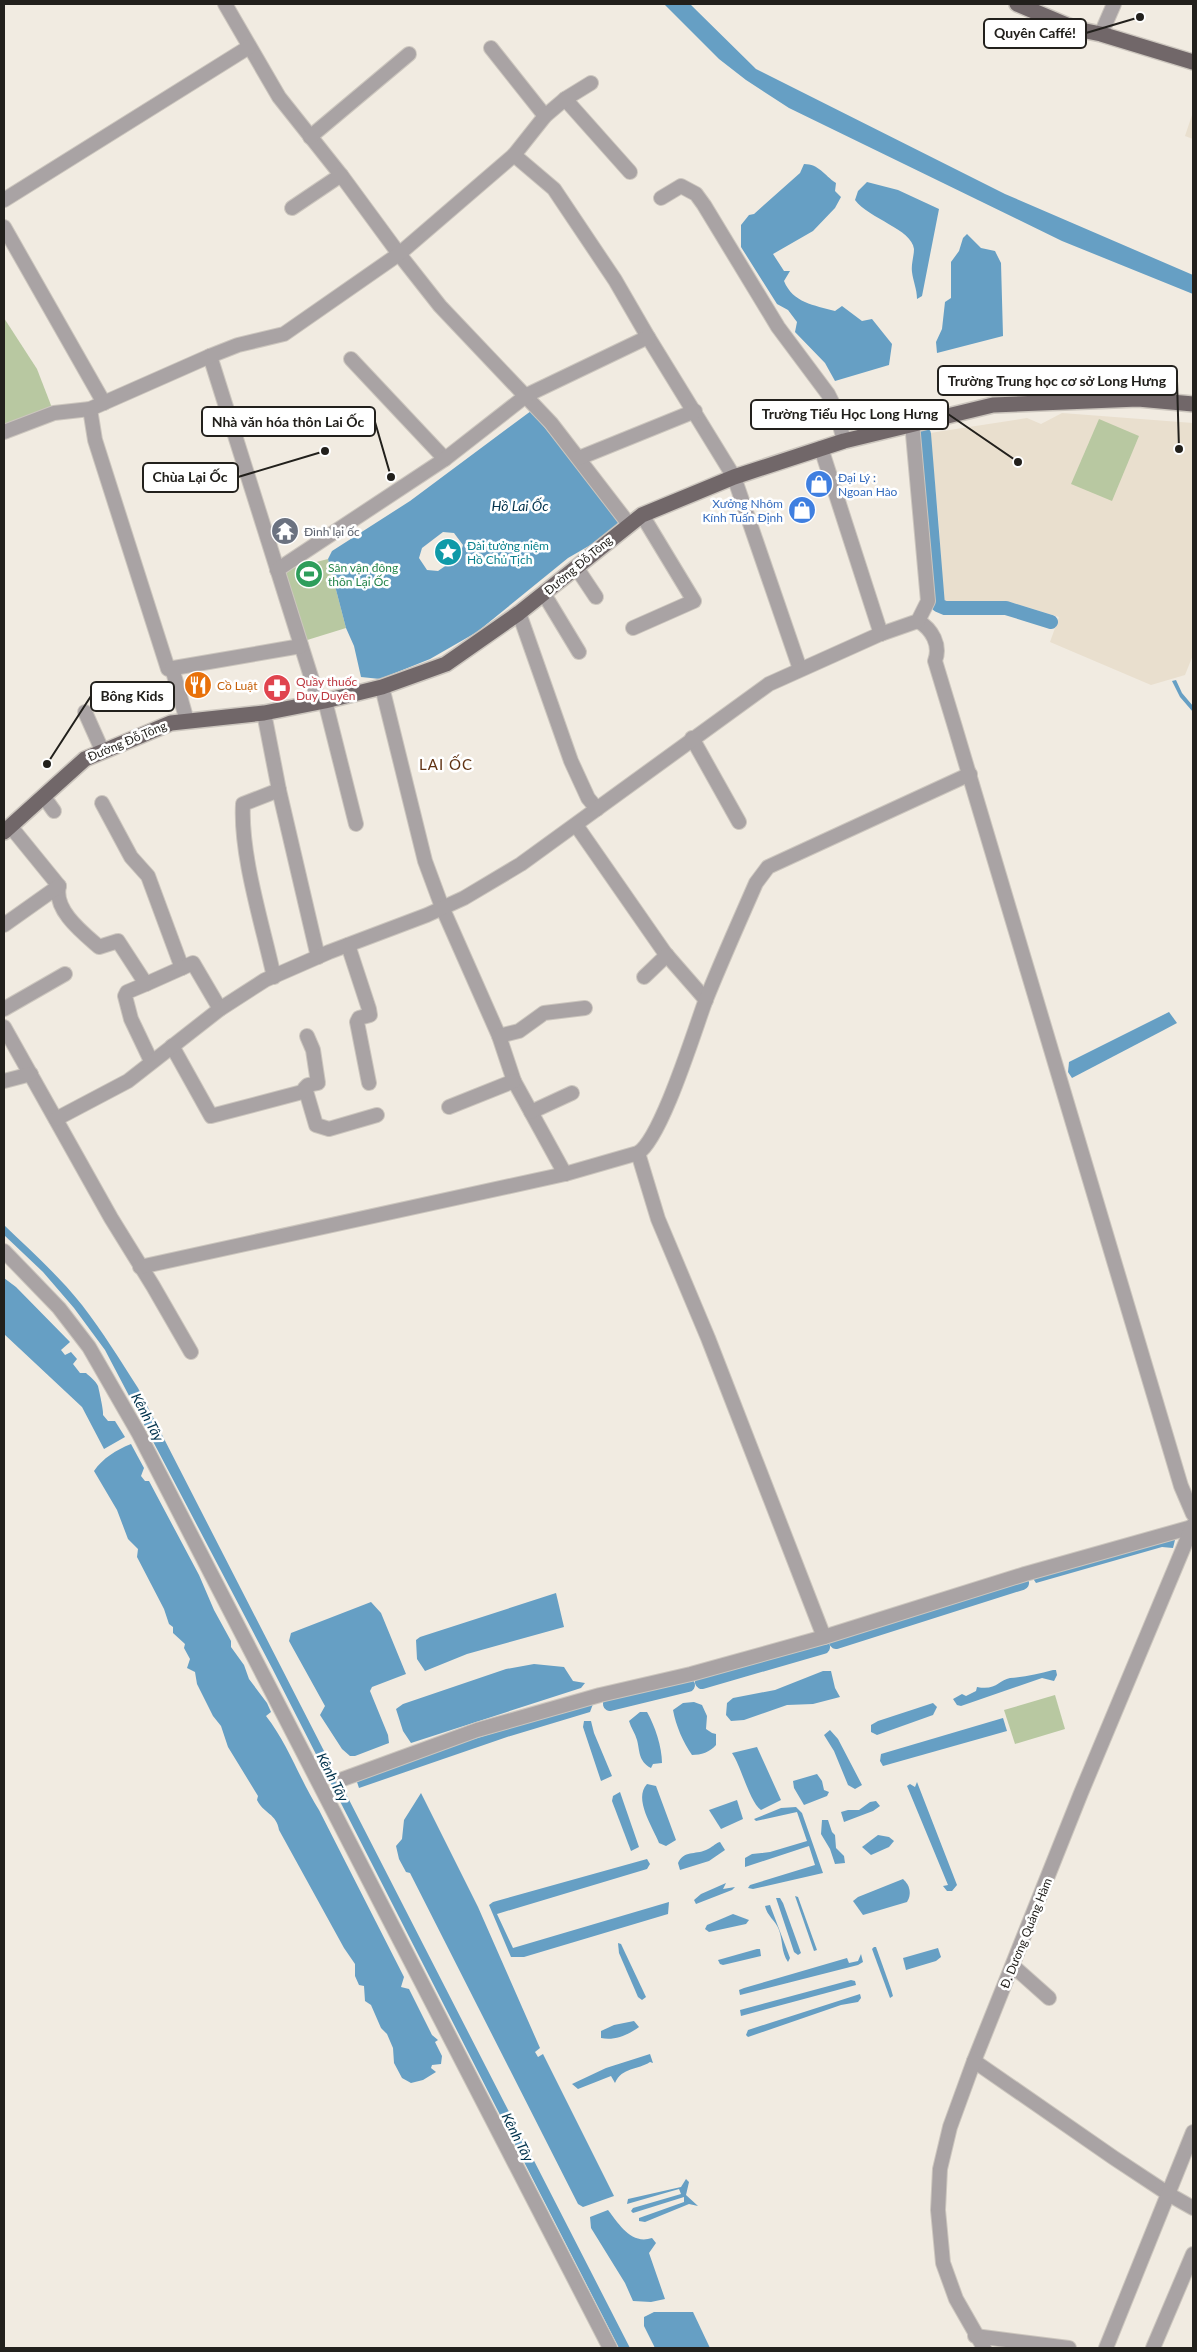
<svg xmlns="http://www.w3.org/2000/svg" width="1197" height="2352" font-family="Lato,sans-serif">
<rect width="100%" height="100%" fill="#f1ebe1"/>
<g fill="#e9dfce">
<path d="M 1193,112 L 1193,139 L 1185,136 Z"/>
<path d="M 1062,413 L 1193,423 L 1193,655 L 1185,675 L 1151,685 L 1050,642 L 1059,617 L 1007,601 L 943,605 L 939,526 L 930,433 L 1027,418 L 1041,424 Z"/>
</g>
<g fill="#b8c8a1">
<path d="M 4,318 L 37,369 L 54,413 L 4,432 Z"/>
<path d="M 1099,419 L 1139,436 L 1112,501 L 1071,484 Z"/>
<path d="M 328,559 L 346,628 L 304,641 L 285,570 Z"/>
<path d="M 1055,1695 L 1065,1729 L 1015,1744 L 1004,1710 Z"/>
</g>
<g fill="#669fc4" fill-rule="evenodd">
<path d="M 664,4 L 690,4 L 756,69 L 1005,194 L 1193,275 L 1193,294 L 1062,241 L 789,108 L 746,80 L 719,59 Z"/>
<path d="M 804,164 C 819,164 824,175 836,183 L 835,191 L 841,197 L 835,208 L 813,231 L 773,254 L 784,271 L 790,271 L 784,281 C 793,303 814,305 835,311 L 842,306 L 862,321 L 872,319 L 892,344 L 889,365 L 835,381 L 825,363 L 795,332 L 797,322 L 788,310 L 777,304 L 741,247 L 741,225 L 749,215 L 754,214 L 800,173 Z"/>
<path d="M 867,182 L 898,190 L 939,209 L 922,296 L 917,299 C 917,289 913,281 912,272 C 911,264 914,256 914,249 C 912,229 869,219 855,200 L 858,191 Z"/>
<path d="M 967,234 L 981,248 L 995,251 L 1001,263 L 1003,336 L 937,353 L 936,342 L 942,329 L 945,302 L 951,298 L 951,262 L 959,251 L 963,238 Z"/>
<path d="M 531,411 L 625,525 L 568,558 L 477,632 L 430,659 L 380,679 L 361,677 L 354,646 L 346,628 L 328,559 L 332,551 L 410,501 ZM 443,532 L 454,533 L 463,545 L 460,556 L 438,571 L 427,570 L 419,558 L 422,548 Z"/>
<path d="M 1176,680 L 1182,693 L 1193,706 L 1193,712 L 1180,697 L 1172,681 Z"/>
<path d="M 1169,1012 L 1177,1023 L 1162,1031 L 1072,1078 L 1068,1072 L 1069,1062 Z"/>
<path d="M 4,1225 C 31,1251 59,1276 82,1305 C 103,1332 120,1360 138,1388 L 630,2348 L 619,2348 L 272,1668 L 105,1350 L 74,1308 L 43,1272 L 4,1235 Z"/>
<path d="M 4,1278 L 16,1287 L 70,1342 L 61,1350 L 65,1355 L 71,1352 L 77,1359 L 73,1364 L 80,1373 L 86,1373 C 89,1376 96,1381 98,1386 C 99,1390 104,1412 103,1415 L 108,1421 L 115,1421 L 125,1437 L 104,1449 L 82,1407 L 4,1334 Z"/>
<path d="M 131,1444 L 144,1468 L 141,1476 L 145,1481 L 149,1481 L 199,1575 L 214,1610 L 231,1641 L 231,1647 L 244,1665 L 249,1679 L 267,1703 L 271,1712 L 266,1716 C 288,1744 300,1780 319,1810 L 404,1977 L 401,1987 L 409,1989 L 432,2035 L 438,2040 L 435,2042 L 442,2056 L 441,2064 L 432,2065 L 431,2068 L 436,2072 L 423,2080 L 411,2083 L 402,2078 L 394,2063 L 393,2048 L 387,2034 L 381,2028 L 371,2005 L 365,2001 L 364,1986 L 359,1985 L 355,1976 L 355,1964 L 344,1948 L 279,1830 C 277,1814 263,1813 257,1800 L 258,1796 L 228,1747 L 221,1726 L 213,1716 L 197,1684 L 195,1672 L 187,1668 L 190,1659 L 184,1648 L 185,1644 L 173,1633 L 173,1627 L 169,1624 L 164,1609 L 137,1557 L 138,1549 L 128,1539 L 117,1510 L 94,1471 C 103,1458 116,1450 131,1444 Z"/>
<path d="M 1176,1536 L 1173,1548 L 1162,1547 L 1036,1583 L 1034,1580 L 1034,1577 Z"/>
<path d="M 556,1593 L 564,1627 L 467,1654 L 425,1671 L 417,1659 L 416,1640 L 420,1637 Z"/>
<path d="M 371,1602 L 381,1613 L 406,1674 L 372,1687 L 370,1691 L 388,1735 L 389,1743 L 355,1756 L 350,1756 L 342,1749 L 320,1715 L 325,1706 L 289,1641 L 291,1633 Z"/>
<path d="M 534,1664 L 564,1667 L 573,1681 L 585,1683 L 581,1688 L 411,1743 L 403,1731 L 396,1709 L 403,1704 L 506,1669 Z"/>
<path d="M 1053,1670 L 1056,1670 L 1057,1675 L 1054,1681 L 1042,1678 L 961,1706 L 957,1705 L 953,1699 L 962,1694 L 966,1696 L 976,1691 L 977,1687 C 996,1691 999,1680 1010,1678 C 1025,1677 1038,1674 1053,1670 Z"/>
<path d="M 823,1671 L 831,1671 L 835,1688 L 840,1697 L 813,1704 L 787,1705 L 744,1720 L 731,1721 L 726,1715 L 727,1703 L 733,1698 L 775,1690 Z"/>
<path d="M 694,1702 L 702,1705 L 707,1716 L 706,1729 L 712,1733 L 716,1734 L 716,1745 C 710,1752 701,1755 692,1755 C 683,1742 676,1726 673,1710 L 683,1703 Z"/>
<path d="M 933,1703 L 937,1707 L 933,1715 L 877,1735 L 871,1732 L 871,1725 L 878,1721 Z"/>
<path d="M 593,1704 L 590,1712 L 507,1737 L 359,1788 L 357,1782 C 433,1749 513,1727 593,1704 Z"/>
<path d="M 640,1712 L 647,1712 C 655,1726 662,1747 662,1763 L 653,1764 L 651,1768 C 638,1761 640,1751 637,1740 C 635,1733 631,1728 629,1721 Z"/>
<path d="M 1003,1718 L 1007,1731 L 883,1766 L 880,1761 L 881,1754 Z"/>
<path d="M 584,1721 L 591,1721 L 594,1733 L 612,1776 L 601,1781 L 583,1727 Z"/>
<path d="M 830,1730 L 838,1739 L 862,1785 L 855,1789 L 848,1785 L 834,1751 L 824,1735 Z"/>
<path d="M 757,1747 L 781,1800 L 761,1810 C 749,1801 742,1768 732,1753 Z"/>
<path d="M 817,1774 L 822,1781 L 824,1790 L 829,1792 L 827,1796 L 804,1805 L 794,1788 L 793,1781 Z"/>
<path d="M 917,1782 L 957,1885 L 952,1891 L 947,1891 L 943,1886 L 948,1885 L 907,1786 L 910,1784 L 915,1787 Z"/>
<path d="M 647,1784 L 656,1786 L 676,1840 L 666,1846 L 659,1843 C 653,1827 633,1799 647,1784 Z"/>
<path d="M 620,1792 L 639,1847 L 631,1851 L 612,1801 L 613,1796 Z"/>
<path d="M 421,1793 L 478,1907 L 540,2048 L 535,2052 L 538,2057 L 543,2054 L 614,2196 L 583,2207 L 578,2204 L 410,1873 L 406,1872 L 399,1859 L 396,1846 L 402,1839 L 404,1820 Z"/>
<path d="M 737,1800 L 743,1819 L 721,1829 L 709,1810 Z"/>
<path d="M 876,1801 L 880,1806 L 873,1811 L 844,1822 L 841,1812 L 848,1810 L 859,1810 L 870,1802 Z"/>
<path d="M 796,1807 L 802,1813 L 823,1873 L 753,1889 L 748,1888 L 750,1885 L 815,1865 L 809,1846 L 745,1867 L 745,1858 L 752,1854 L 770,1852 L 807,1841 L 797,1812 L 756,1821 L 754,1819 L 781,1808 Z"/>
<path d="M 822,1820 L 828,1820 L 832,1832 L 835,1835 L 836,1848 L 844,1856 L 845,1863 L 835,1864 L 830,1849 L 821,1834 Z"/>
<path d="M 878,1835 L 889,1837 L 894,1841 L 889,1847 L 871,1855 L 862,1847 Z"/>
<path d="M 720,1842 L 725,1850 L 709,1861 L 680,1870 L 678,1863 C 684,1850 695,1855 706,1850 C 712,1848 715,1843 720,1842 Z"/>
<path d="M 647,1859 L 650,1864 L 647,1869 L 497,1914 L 513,1948 L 669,1902 L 668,1914 L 524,1957 L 511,1957 L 489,1905 L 493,1902 Z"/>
<path d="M 903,1879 C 910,1885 912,1894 907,1902 L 863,1915 L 853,1901 L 858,1897 Z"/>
<path d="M 726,1883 L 723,1889 L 735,1887 L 732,1890 L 696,1904 L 694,1900 L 701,1894 Z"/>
<path d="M 795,1896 L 798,1897 L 817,1950 L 814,1951 Z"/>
<path d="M 776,1898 L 780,1898 L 783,1903 L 801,1953 L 798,1955 L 794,1952 Z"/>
<path d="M 770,1905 L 790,1958 L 788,1962 C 781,1952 783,1941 779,1930 C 776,1921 767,1916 765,1906 Z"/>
<path d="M 733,1914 L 749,1920 L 746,1924 L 709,1932 L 705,1929 L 707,1925 Z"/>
<path d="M 618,1943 L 621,1944 L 646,1997 L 642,2000 L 638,1997 L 619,1953 Z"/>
<path d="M 874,1947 L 876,1947 L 891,1989 L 893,1996 L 890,1998 L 872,1949 Z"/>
<path d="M 938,1948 L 941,1957 L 936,1961 L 906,1970 L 903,1958 Z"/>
<path d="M 757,1949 L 760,1949 L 761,1956 L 723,1965 L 720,1964 L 718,1960 Z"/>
<path d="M 861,1954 L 863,1962 L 858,1965 L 740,1995 L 739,1990 L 744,1988 L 847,1958 L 849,1963 L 858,1961 Z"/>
<path d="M 851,1980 L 855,1981 L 856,1985 L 741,2016 L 740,2010 Z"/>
<path d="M 860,1994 L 861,1998 L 858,2002 L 841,2005 L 748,2037 L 746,2035 L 748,2030 Z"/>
<path d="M 634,2021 L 639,2027 C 628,2035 614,2041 601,2038 L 601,2031 L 614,2025 Z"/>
<path d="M 650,2054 L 653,2063 L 650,2062 C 638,2070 622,2067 615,2083 L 611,2076 L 578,2089 L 572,2084 L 606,2068 Z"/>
<path d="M 686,2179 L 689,2182 L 686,2195 L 698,2206 L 689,2204 L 645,2222 L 639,2221 L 639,2218 L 684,2202 L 684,2197 L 633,2213 L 631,2211 L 633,2208 L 681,2194 L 679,2189 L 627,2204 L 628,2199 L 681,2187 Z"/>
<path d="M 608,2210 C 619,2224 631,2245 652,2238 L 656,2243 L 649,2253 L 665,2299 L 651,2302 L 633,2301 L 625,2283 L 591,2228 L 590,2217 Z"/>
<path d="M 654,2312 L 693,2312 L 710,2348 L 655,2348 L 644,2326 L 644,2317 Z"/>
</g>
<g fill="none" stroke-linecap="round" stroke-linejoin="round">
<g stroke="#669fc4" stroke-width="14">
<path d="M 924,434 L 938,605 L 945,608 L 1006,608 L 1051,622"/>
<path d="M 836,1642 L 1022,1583"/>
<path d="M 702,1682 L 823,1647"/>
<path d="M 610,1704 L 688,1685"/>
</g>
<g stroke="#ccc6be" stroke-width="16">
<g id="minor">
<path d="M 225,4 L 279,97 L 341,175 L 399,254 L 440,306 L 551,423 L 628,523"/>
<path d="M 1101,34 L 1114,4"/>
<path d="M 491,48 L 545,116"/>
<path d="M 565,99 L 630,172"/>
<path d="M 310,137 L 409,54"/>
<path d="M 514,155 L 554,189 L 615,280 L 648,337 L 734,477 L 800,669"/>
<path d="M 661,198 L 681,186 L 696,194 L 704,205 L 778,327 L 828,394 L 836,410 L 844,441"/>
<path d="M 4,200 L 249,47"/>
<path d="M 292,208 L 341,175"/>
<path d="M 4,227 L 104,403"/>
<path d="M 210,356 L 319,702"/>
<path d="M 351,359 L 445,459"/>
<path d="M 90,409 L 95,440 L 168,669 L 301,646"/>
<path d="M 4,432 L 54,413 L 90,409 L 210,356 L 238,345 L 284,334 L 399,254 L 514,155 L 545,116 L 565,99 L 591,83"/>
<path d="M 821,448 L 881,634"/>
<path d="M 579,458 L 695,411"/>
<path d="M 576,567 L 596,597"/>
<path d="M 277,570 L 445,459 L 527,395 L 648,337"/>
<path d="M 544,594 L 579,652"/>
<path d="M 519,613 L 571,761 L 588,798 L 597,809"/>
<path d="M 918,621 C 932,629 941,645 935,661 L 955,727 L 1181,1486 L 1193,1514"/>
<path d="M 633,628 L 694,601 L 642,515"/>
<path d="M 172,668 L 187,721"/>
<path d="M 382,687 L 425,861 L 442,907 L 499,1036 L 514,1081 L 565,1174"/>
<path d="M 325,701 L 356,824"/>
<path d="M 85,712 L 102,750"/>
<path d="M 264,713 L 279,790 L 318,957"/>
<path d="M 692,738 L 739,822"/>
<path d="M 44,797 L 54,811"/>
<path d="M 102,803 L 131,857 L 148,876 L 182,968"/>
<path d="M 576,825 L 665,953 L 706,1000"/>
<path d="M 11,827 L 59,886 C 53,910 83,933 99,947 L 118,941 L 146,984 L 193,963 L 220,1009"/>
<path d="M 4,925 L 59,886"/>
<path d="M 348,945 L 369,1009 L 370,1015 L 359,1018 L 357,1022 L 369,1083"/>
<path d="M 274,977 C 263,926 240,855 243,804 L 279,790"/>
<path d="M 644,977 L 667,955"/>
<path d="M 146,984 L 127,992 L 125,996 L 131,1019 L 151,1061"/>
<path d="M 4,1009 L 65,974"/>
<path d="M 4,1027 L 111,1218 L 153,1286 L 191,1352"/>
<path d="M 499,1036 L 519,1031 L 544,1013 L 585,1008"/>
<path d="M 172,1046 L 211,1116 L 306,1091 L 316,1125 L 329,1129 L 377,1115"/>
<path d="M 4,1081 L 31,1074"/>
<path d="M 306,1091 L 305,1088 L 308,1085 L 318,1083 L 313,1050 L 307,1036"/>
<path d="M 449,1107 L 514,1081"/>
<path d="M 531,1112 L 572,1093"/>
<path d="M 56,1119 L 128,1081 L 220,1009 L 265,980 L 329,952 L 427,915 L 464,898 L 521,864 L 769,684 L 878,635 L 918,621 L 928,601 L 912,423"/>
<path d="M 638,1153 L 658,1219 L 708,1338 L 824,1637"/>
<path d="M 4,1251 L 59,1308 L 89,1347 L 139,1434 L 610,2348"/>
<path d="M 140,1267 L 565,1174 L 638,1153 C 661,1139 694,1032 705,1002 C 721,962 739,922 756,883 L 768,867 L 970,774"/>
<path d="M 343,1779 L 477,1730 L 600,1695 L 691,1674 L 824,1637 L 1025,1574 L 1192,1527"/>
<path d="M 1013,1966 L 1049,1998"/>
<path d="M 974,2061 L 1114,2158 L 1170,2195 L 1193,2208"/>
<path d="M 975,2336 L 1069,2348"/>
<path d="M 984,2348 L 956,2299 L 943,2263 L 938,2210 L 940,2169 L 950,2127 L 974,2061 L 1081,1793 L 1193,1525"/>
<path d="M 1106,2348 L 1193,2132"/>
<path d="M 1153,2348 L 1193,2254"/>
</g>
</g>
<g stroke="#ccc6be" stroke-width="18">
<g id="major">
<path d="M 1017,4 L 1076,29 L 1101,34 L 1193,62"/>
<path d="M 4,832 L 85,759 L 171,723 L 264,713 L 325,701 L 382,687 L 446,664 L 519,613 L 642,515 L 734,477 L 844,441 L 993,405 L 1138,399 L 1193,404"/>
</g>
</g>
<use href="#minor" stroke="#a9a3a4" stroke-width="14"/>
<use href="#major" stroke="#716769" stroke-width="15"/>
</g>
<defs>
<g id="shop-disc" transform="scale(1.4375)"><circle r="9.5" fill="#3f7fe0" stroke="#fff"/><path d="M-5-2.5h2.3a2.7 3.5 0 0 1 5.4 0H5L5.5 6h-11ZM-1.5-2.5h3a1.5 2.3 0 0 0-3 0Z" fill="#fff"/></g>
<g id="temple-disc" transform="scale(1.4375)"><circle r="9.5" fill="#6b7280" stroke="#fff"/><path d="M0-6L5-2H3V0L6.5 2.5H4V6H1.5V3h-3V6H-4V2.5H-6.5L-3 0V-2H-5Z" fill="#fff"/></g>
<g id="sight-disc" transform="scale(1.4375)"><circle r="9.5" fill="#0f9aa8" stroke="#fff"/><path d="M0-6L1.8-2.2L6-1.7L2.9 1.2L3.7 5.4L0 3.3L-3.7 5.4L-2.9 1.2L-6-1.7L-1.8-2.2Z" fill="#fff"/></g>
<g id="stadium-disc" transform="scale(1.4375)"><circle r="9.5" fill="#2e9e5b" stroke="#fff"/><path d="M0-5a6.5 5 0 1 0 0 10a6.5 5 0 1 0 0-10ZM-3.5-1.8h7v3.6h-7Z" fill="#fff"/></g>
<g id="restaurant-disc" transform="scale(1.4375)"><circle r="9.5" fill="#e8710a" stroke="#fff"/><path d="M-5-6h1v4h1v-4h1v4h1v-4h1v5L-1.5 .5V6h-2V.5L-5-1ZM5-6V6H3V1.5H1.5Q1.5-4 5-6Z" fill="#fff"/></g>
<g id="pharmacy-disc" transform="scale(1.4375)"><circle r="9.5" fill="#e0444e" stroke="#fff"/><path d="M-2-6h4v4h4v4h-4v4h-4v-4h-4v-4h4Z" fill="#fff"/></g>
</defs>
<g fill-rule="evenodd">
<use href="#shop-disc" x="819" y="484"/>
<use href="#shop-disc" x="802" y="510"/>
<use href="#temple-disc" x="285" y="531"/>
<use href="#sight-disc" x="448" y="552"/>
<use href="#stadium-disc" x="309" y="574"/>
<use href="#restaurant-disc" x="198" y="685"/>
<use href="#pharmacy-disc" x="277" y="688"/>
</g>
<g text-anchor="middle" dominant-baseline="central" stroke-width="5" stroke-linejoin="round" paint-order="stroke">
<g font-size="12" fill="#366cbe" stroke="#fff" text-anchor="start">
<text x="838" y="477">Đại Lý :<tspan x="838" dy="14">Ngoan Hào</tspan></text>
<text x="783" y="503" text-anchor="end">Xưởng Nhôm<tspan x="783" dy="14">Kính Tuấn Định</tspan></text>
</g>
<g font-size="12" fill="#5b616d" stroke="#fff" text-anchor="start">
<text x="304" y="531">Đình lại ốc</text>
</g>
<g font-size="12" fill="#0d838f" stroke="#fff" text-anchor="start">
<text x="467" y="545">Đài tưởng niệm<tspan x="467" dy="14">Hồ Chủ Tịch</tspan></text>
</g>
<g font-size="12" fill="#22201c" stroke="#fff">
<text transform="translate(578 565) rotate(-40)">Đường Đỗ Tông</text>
<text transform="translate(127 741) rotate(-23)">Đường Đỗ Tông</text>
<text transform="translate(1026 1933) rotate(-68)">Đ. Dương Quảng Hàm</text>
</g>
<g font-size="12" fill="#27864d" stroke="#fff" text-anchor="start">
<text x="328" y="567">Sân vận động<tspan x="328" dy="14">thôn Lại Ốc</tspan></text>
</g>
<g font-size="12" fill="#be3a42" stroke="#fff" text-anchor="start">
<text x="296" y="681">Quầy thuốc<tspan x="296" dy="14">Duy Duyên</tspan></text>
</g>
<g font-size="12" fill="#c56008" stroke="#fff" text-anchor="start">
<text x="217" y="685">Cồ Luật</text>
</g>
<g font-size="14" font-style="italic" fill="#01324c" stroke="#fff">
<text x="520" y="505">Hồ Lai Ốc</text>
<text transform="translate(148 1417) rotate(62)">Kênh Tây</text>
<text transform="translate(333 1777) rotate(63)">Kênh Tây</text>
<text transform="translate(518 2137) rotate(63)">Kênh Tây</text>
</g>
<g font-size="15" letter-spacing="1" fill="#603212" stroke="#fff">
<text x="446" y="764">LAI ỐC</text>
</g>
</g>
<path fill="none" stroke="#22201c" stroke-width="2" d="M1140 17L1086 33M1179 449L1177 381M1018 462L948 414M391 477L375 422M325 451L238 477M47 764L91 696"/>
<g fill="#22201c" stroke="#fff" stroke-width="2">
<circle cx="1140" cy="17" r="5"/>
<circle cx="1179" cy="449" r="5"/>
<circle cx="1018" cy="462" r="5"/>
<circle cx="391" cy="477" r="5"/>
<circle cx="325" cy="451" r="5"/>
<circle cx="47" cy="764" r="5"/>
</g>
<g fill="#fff" stroke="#22201c" stroke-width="2">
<rect x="984" y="19" width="102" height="29" rx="5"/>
<rect x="938" y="366" width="239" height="29" rx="5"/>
<rect x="751" y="400" width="197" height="29" rx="5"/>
<rect x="202" y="407" width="173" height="29" rx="5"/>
<rect x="143" y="463" width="95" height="29" rx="5"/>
<rect x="91" y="682" width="83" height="29" rx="5"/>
</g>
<g font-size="14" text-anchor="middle" font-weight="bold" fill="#22201c">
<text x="1035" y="38">Quyên Caffé!</text>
<text x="1057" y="386">Trường Trung học cơ sở Long Hưng</text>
<text x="850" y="419">Trường Tiểu Học Long Hưng</text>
<text x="288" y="427">Nhà văn hóa thôn Lai Ốc</text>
<text x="190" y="482">Chùa Lại Ốc</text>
<text x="132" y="701">Bông Kids</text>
</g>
<rect width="1197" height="2352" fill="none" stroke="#22201c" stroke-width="10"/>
</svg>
